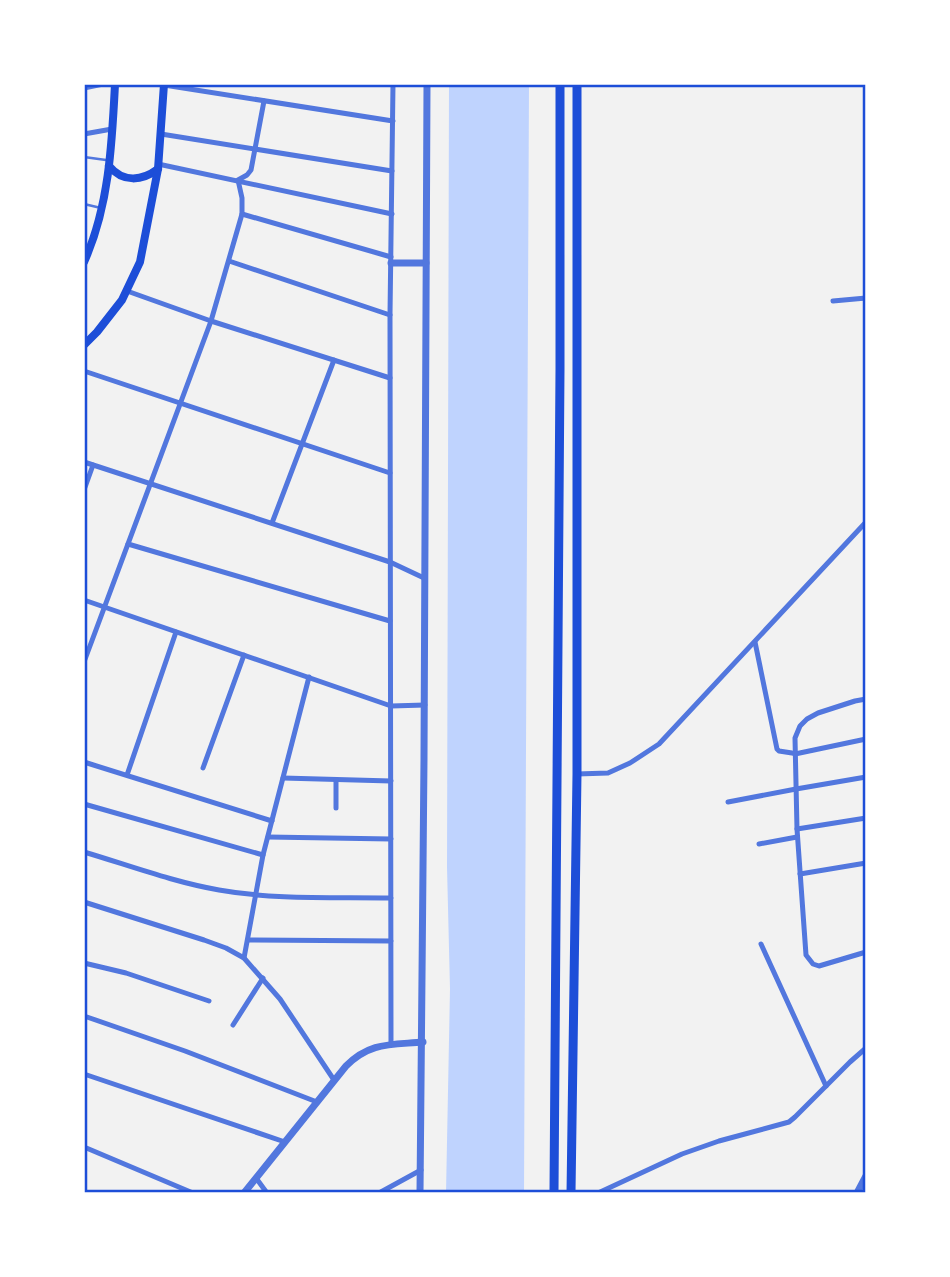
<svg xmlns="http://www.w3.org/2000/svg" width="950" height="1277" font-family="'Noto Sans',sans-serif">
<rect width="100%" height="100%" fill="#f2f2f2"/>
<path fill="#bfd3fe" d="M 449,84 L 529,84 L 524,1193 L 446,1193 L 450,989 L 447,867 Z"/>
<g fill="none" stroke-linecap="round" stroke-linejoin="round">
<g stroke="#5277de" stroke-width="2.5">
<path d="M 84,157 L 106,160"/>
<path d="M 84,204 L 101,208"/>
</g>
<g stroke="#5277de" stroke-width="5">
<path d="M 164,85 L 393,121"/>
<path d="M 84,88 L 103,84"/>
<path d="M 84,134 L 112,129"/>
<path d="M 161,134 L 392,171"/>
<path d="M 158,164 L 392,214"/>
<path d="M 242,214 L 391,257"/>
<path d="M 229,261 L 390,315"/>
<path d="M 127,291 L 211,321 L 390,378"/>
<path d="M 833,301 L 866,298"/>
<path d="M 84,371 L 390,473"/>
<path d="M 84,462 L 390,562 L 424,578"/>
<path d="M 84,490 L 93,465"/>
<path d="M 272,523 L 334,360"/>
<path d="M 128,544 L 390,621"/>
<path d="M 84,600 L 391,706 L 425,705"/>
<path d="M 755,642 L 777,749 L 779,751 L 792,753 L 795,754 L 866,739"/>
<path d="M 84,662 L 211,321 L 242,214 L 242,198 L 238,180 L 247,175 L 251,170 L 264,101"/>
<path d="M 866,699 L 855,701 L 818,713 L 807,719 L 800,726 L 795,738 L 797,829 L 806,955 L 813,964 L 819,966 L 866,952"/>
<path d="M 84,762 L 272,821"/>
<path d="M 203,768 L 244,655"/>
<path d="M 577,774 L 608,773 L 630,763 L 659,744 L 866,522"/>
<path d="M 127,775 L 176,632"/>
<path d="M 283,778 L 391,781"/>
<path d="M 728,802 L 796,789 L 866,777"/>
<path d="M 84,804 L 263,855"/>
<path d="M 336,808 L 336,780"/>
<path d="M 797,829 L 866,818"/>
<path d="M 268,837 L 391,839"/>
<path d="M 759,844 L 797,837"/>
<path d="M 84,852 C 128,865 173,882 219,890 C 275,900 334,897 391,898"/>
<path d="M 800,874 L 866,863"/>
<path d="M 84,902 L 204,940 L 226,948 L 244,958 L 280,999 L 334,1080"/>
<path d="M 248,940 L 391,941"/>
<path d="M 761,944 L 826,1086"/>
<path d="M 244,958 L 263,855 L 309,677"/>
<path d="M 84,963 L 126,973 L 209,1001"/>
<path d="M 84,1016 L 185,1051 L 317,1102"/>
<path d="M 233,1025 L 263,978"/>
<path d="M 391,1045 L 390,315 L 393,84"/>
<path d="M 84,1074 L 285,1142"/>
<path d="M 84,1147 L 193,1193"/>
<path d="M 256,1178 L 267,1193"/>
<path d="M 379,1193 L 421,1170"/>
<path d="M 598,1193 L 682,1154 L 719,1141 L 789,1122 L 795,1117 L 850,1062 L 866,1048"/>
</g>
<g stroke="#5277de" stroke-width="7">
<path d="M 391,263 L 426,263"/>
<path d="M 244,1193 L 346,1066 C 370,1042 390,1045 423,1042"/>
<path d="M 420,1193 L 424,759 L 427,84"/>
<path d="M 857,1193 L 866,1176"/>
</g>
<g stroke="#1d4ed8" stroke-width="8">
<path d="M 109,166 C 123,183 142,181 158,169"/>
<path d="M 84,262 C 109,207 112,144 115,84"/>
<path d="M 84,345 L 97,332 L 122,300 L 140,262 L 158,169 L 164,84"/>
</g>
<g stroke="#1d4ed8" stroke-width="9">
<path d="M 554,1193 L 560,369 L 560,84"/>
<path d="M 571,1193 L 577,774 L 577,84"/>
</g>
</g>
<rect width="950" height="1277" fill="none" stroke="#ffffff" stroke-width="172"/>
<rect x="86" y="86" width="778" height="1105" fill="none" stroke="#1d4ed8" stroke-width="2.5"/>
</svg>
